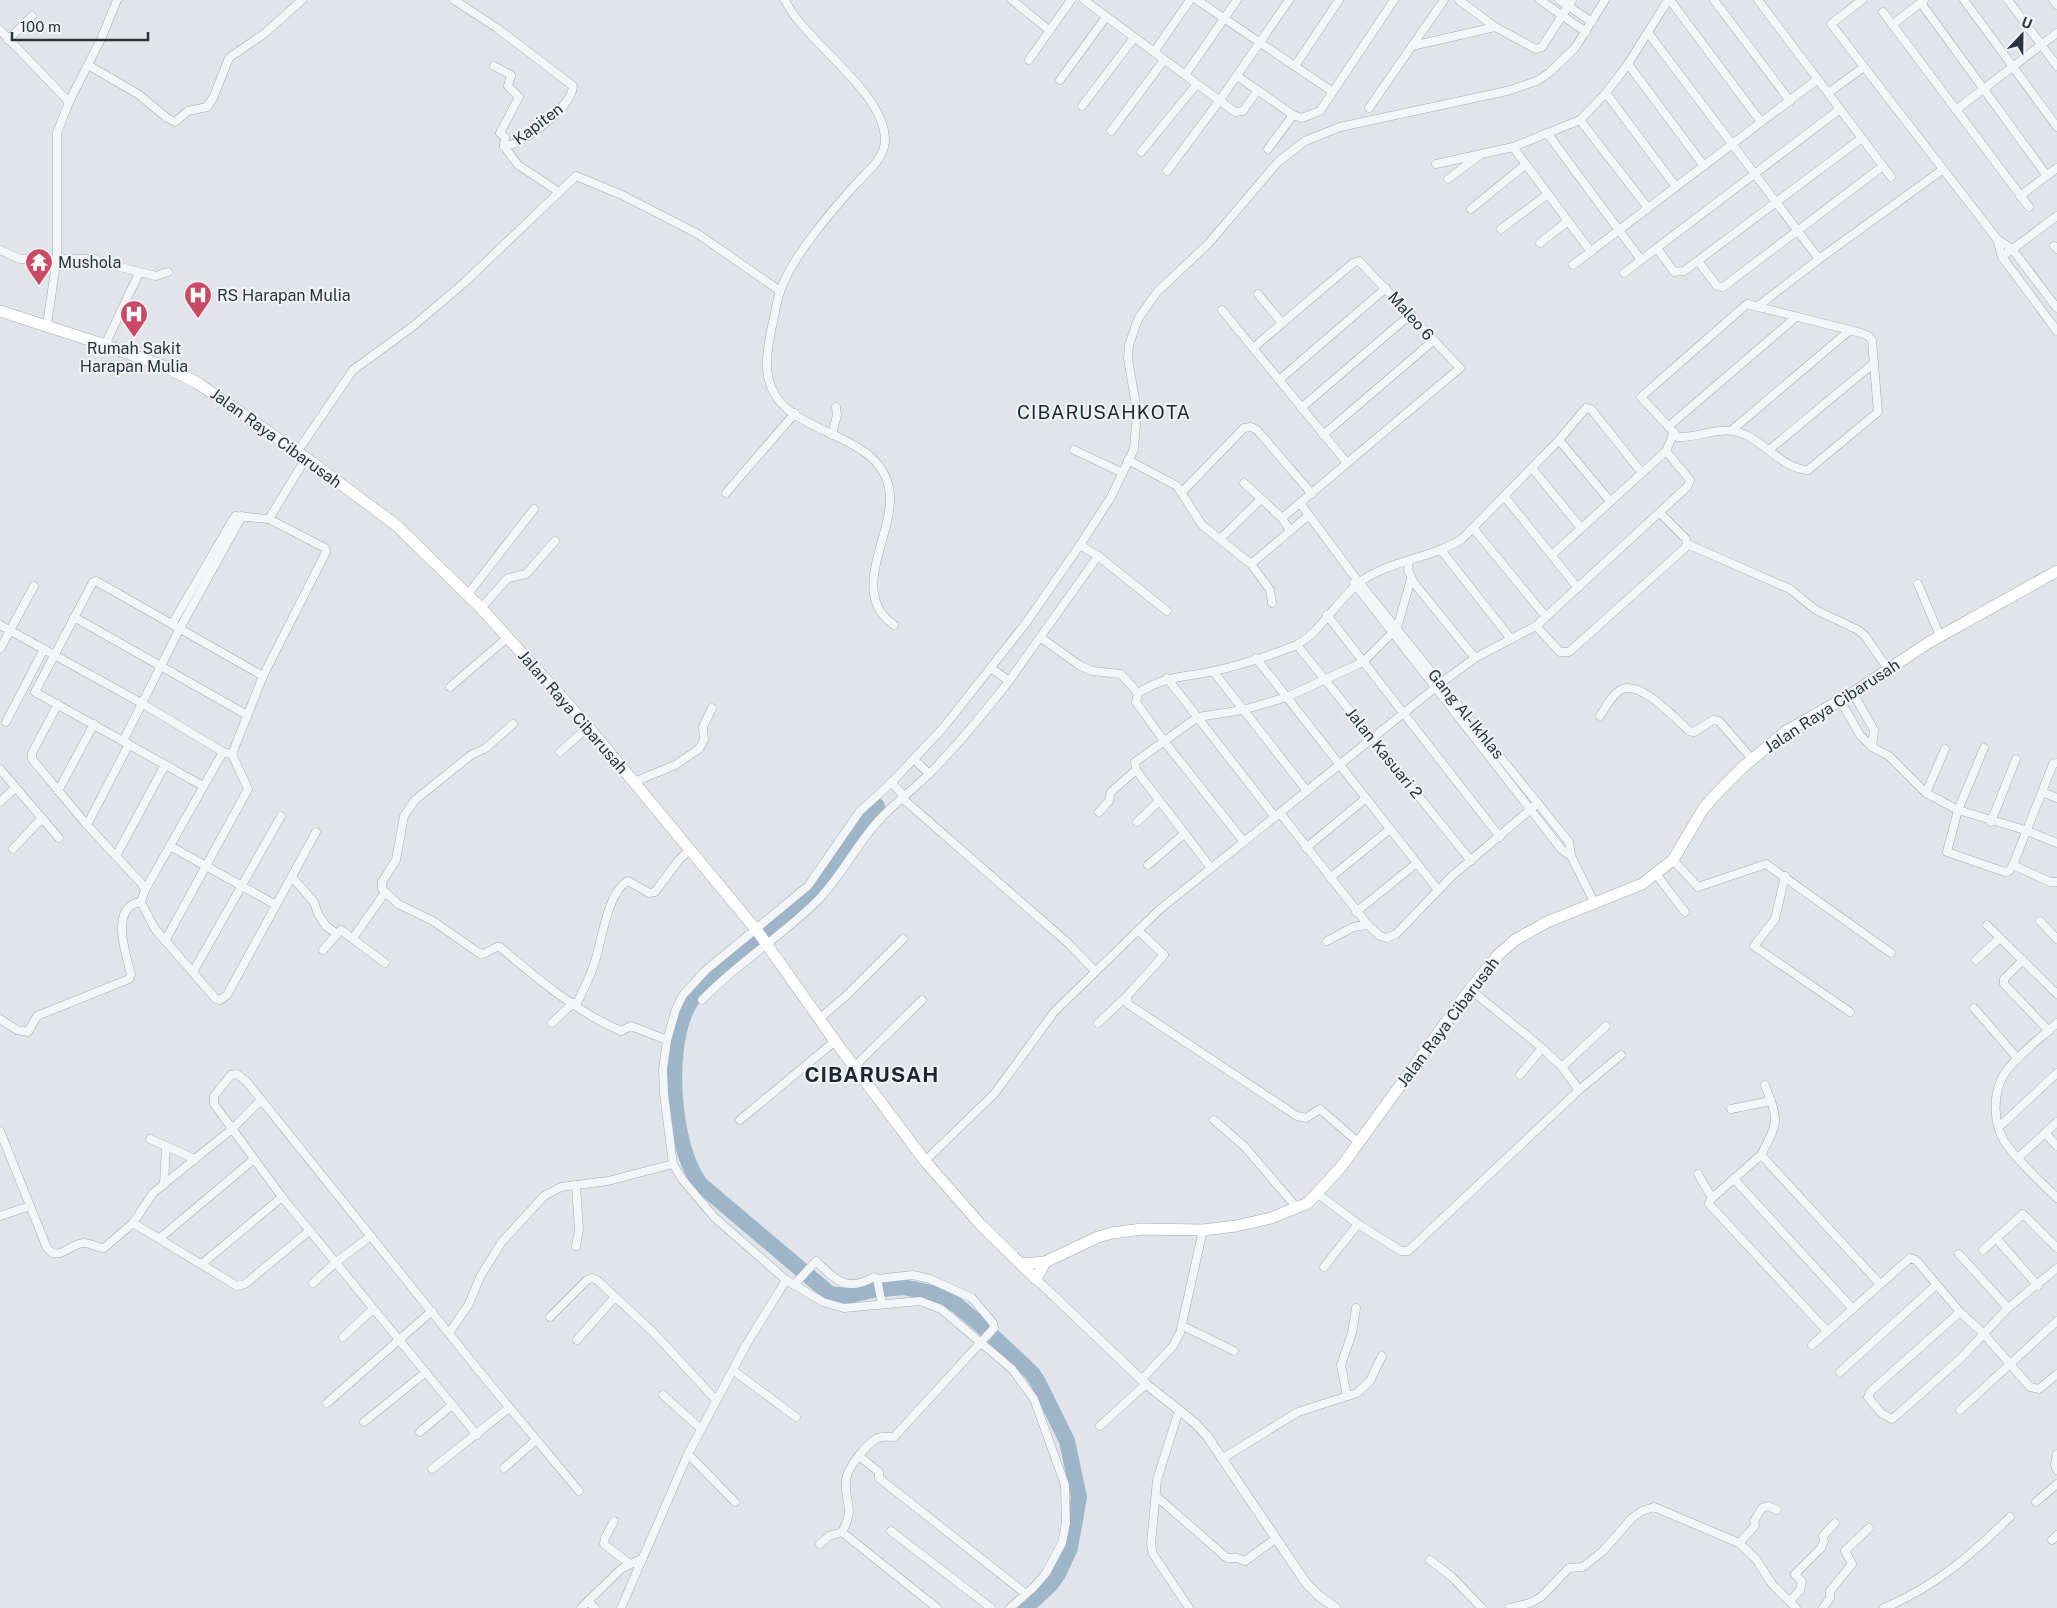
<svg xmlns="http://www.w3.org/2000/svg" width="2057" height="1608" font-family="'Public Sans',sans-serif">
<rect width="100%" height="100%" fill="#e1e5ea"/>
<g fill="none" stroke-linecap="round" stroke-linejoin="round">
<path stroke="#9db5c9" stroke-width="16" d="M 877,806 L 855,833 L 824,884 L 809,900 L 709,979 C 700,988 691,998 686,1010 C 666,1053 672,1145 700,1184 L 830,1294 L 847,1296 L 872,1290 L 903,1287 L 932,1293 L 945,1298 L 958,1306 L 984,1328 L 1032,1373 L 1038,1382 L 1067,1441 L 1079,1497 L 1070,1548 L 1058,1574 L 1050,1585 L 1025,1608"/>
<g stroke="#a6acb4" stroke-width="9">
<g id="minor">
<path d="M 454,0 L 497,28 L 573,86 C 573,106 522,146 504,146"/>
<path d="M 785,0 C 805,43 883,89 885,139 C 885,160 867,171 854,186 C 831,212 790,259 780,292 C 776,303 775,315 772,326 C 769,342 765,359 768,376 C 779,438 877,427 889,488 C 898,530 846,592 894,625"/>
<path d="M 1012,0 L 1049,30"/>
<path d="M 1084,0 L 1235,112 L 1243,111 L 1258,90"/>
<path d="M 1197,0 L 1333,92"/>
<path d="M 1459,0 L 1495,27 L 1536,49 L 1542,47 L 1572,0"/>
<path d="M 1540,0 L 1586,32"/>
<path d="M 1559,0 L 1592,22"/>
<path d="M 1670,0 L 1761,122"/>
<path d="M 1714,0 L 1790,101"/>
<path d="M 1758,0 L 1891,177"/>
<path d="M 1862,0 L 1831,24 L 1997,239 L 2012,249 L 2057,308"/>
<path d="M 1964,0 L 2057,127"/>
<path d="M 2008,0 L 2057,66"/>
<path d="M 2053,0 L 2057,5"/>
<path d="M 1921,3 L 2047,176"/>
<path d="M 1883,12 L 2029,207"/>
<path d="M 1892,25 L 1924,0"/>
<path d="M 0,30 L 69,102"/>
<path d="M 1649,34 L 1819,259"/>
<path d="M 8,40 L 32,16"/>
<path d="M 1412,46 L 1495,27"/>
<path d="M 1154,52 L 1190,0"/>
<path d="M 1029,60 L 1071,0"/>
<path d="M 1628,64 L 1704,166"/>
<path d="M 88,65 L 138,94 L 167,118 L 175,122 L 188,111 L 207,107 L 213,98 L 229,58 L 265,33 L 302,0"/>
<path d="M 494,66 L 511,75 L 508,86 L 519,97 L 500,133 L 505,137 L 504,146"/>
<path d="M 1295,66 L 1339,0"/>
<path d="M 1185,75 L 1237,0"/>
<path d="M 1237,76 L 1293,115 L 1302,118 L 1320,111 L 1394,0"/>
<path d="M 1060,80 L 1106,17"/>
<path d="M 1606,93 L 1676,187"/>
<path d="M 1828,93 L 1864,67"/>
<path d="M 1082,106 L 1134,38"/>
<path d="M 1369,108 L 1444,0"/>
<path d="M 1956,110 L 2057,33"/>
<path d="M 1580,120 L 1648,208"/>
<path d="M 1111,131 L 1164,60"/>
<path d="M 1547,133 L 1641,260"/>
<path d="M 504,146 L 518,165 L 559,192"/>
<path d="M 1513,147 L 1591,252"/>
<path d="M 1268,149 L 1293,115"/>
<path d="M 1141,152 L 1197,84"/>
<path d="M 1436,164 L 1513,147 L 1580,120 L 1606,93 L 1628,64 L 1668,0"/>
<path d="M 1167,171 L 1220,100 L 1289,0"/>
<path d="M 1448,179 L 1480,155"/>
<path d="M 2020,196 L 2057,168"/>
<path d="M 1471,209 L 1526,164"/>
<path d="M 1501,229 L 1548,194"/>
<path d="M 1997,239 L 2002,257 L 2057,331"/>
<path d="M 1540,243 L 1568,221"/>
<path d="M 2054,246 L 2057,249"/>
<path d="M 1657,248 L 1674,272 L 1684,271 L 1862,138"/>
<path d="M 0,250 L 20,259 L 96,259"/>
<path d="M 2002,257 L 2057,216"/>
<path d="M 1698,261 L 1717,286 L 1723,287 L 1883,166"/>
<path d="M 108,264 L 156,276 L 168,272"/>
<path d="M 1573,265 L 1818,79"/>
<path d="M 1624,273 L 1840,109"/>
<path d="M 1258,294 L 1282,323"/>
<path d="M 1747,304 L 1861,333 L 1869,336 L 1872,341 L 1878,412 L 1808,470 C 1778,468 1761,435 1733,431 C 1716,428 1696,438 1678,437 L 1641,397 Z"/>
<path d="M 1757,307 L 1819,259 L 1942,170"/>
<path d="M 1222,310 L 1347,463"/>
<path d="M 47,324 L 57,257 L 57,133 L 69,102 L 101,39 L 117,0"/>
<path d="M 105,345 L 139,273"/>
<path d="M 1253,348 L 1353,263 L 1359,261 L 1460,368 L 1282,518"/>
<path d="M 1279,380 L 1386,288"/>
<path d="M 1301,408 L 1411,314"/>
<path d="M 1669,426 L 1796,317"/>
<path d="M 1732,430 L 1850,330"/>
<path d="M 832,435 L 837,415 L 836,407"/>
<path d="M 1323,435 L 1433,341"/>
<path d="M 1559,440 L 1610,501"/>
<path d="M 1074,450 L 1123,473"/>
<path d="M 1769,450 L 1874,363"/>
<path d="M 297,452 L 353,370 L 412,327 L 465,282 L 576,176 L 622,195 L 698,234 L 780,291"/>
<path d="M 1128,460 L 1177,486 L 1202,525 L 1251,564 L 1270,590 L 1272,603"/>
<path d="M 1532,468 L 1581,528"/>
<path d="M 1244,483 L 1282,518 L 1290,531"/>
<path d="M 1182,492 L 1244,428 L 1251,427 L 1257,430 L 1312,494"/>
<path d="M 726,493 L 795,413"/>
<path d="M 1504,496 L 1578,588"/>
<path d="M 1300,503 L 1354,576 L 1569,842 L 1571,856 L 1595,904"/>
<path d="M 1660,513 L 1686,539 L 1687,544 L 1790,589 L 1816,610 L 1858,630 L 1865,636 L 1888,669"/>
<path d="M 1473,528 L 1546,617"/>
<path d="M 1220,539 L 1261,499"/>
<path d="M 1080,545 L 1098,556 L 1167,611"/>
<path d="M 1441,550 L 1511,639"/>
<path d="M 1552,555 L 1666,451 L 1674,432"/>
<path d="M 1409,561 L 1408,570 L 1414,583 L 1475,658"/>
<path d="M 1251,564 L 1309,515"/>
<path d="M 1354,583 L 1562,850 L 1571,856"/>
<path d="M 1918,584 L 1940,636"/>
<path d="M 468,594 L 534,509"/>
<path d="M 481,608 L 508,578 L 526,574 L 555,541"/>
<path d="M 1327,615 L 1500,837"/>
<path d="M 74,617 L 247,715"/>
<path d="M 172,624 L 235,516 L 269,519 L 306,458"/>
<path d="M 0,625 L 143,704 L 223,752 L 232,754"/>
<path d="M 1536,626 L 1560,652 L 1569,652 L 1685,548 L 1687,544"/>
<path d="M 1040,637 L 1079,665 L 1092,671 L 1121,674 L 1138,693"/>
<path d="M 1297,645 L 1471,861"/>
<path d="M 0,649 L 34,586"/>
<path d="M 1256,658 L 1438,890"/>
<path d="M 1213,671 L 1307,791"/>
<path d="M 1167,678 L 1275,817"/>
<path d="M 1009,681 L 1098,556"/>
<path d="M 450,687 L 507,638"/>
<path d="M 1853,693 L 1874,730 L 1872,747"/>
<path d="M 1840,700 L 1860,735 L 1872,747 L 1889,756 L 1926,793 L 1958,810 L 2025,830 L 2057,843"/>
<path d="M 58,704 L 32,753 L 32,759 L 87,825 L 141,883 L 145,890 L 141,902 L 155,929 L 216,999 L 220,1000 L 227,995 L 316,832"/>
<path d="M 1600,716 C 1606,707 1612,694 1622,689 C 1642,681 1676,719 1689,731 L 1694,732 L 1713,720 L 1719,721 L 1752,759"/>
<path d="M 6,722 L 44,649"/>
<path d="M 513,724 L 486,748 L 471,755 L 415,800 L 404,816 L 396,860 L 382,882 L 382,889 L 398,904 L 433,921 L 479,953 L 483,954 L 497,947 L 500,947 C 536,978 577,1012 621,1031 L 631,1026 L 667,1040"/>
<path d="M 123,741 L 180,628 L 242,516"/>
<path d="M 1984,748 L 1958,810 L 1947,852 L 2005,872 L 2009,871 L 2013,865 L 2053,764 L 2057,763"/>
<path d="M 560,752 L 588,727"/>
<path d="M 914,759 L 929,774"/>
<path d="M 0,769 L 59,838"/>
<path d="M 634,782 L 675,765 L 699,749 L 704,740 L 703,727 L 712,708"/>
<path d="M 891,782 L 904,796"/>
<path d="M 203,786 L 35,692 L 93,582 L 96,581 L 263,676"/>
<path d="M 58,791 L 94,724"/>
<path d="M 2042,792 L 2057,798"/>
<path d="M 1926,793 L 1945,749"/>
<path d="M 902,798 L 1068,943 L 1095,971"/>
<path d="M 0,802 L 15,788"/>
<path d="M 1099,812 L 1109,801 L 1111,792 L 1136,770"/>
<path d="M 1280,813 L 1368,925 L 1380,936 L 1387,938 L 1396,934 L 1452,876 L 1538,803"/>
<path d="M 1137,822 L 1158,802"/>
<path d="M 1991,822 L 2016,759"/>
<path d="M 87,825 L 129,744"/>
<path d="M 1244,842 L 1164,741 L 1136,702 L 1138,693 C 1167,675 1183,678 1214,671 C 1241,665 1269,656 1294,646 C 1317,637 1339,598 1360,582 C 1390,560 1430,559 1462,539 L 1559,440 L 1586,408 L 1591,409 L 1642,473"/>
<path d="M 170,846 L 276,905"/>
<path d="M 1306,848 L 1366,798"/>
<path d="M 13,849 L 42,818"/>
<path d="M 116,856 L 165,765"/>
<path d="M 1673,860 L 1698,887 L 1766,864 L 1891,953"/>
<path d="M 1148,865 L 1184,834"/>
<path d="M 2013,865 L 2050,882 L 2057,882"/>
<path d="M 1211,868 L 1136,770 L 1135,762 L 1198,717 L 1243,710 L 1287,697 L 1363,662 L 1397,628 L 1411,579"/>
<path d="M 1656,874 L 1685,912"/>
<path d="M 1785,876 L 1775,919 L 1754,946 L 1850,1012"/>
<path d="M 292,877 L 314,902 L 318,914 L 326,926 L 337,934 L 341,930 L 385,963"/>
<path d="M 1330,878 L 1390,829"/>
<path d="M 145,890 L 223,752"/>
<path d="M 1356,912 L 1417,863"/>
<path d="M 2040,921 L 2057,939"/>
<path d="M 1987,925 L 2057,994"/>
<path d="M 1138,930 L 1164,955 L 1127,996 L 1128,1004 L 1297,1116 L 1306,1118 L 1320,1109 L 1359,1143"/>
<path d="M 353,938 L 384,894"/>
<path d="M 165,941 L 248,789 L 232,754 L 263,676 L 326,552 L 325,548 L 269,519"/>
<path d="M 1327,941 L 1353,927 L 1368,925"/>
<path d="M 323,950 L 337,934"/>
<path d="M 1976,960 L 2000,938"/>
<path d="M 2023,960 L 2004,979 L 2004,984 L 2049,1031"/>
<path d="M 193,972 L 281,816"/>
<path d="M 702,1000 C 737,963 781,937 817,901 C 841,877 856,845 879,820 C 894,803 913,790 929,774 C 958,745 984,713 1009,681 L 991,668"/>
<path d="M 576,1005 C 583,990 592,974 596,958 C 602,939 608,891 628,881 L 649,893 L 655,892 L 678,861 L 689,850"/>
<path d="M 1974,1008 L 2018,1059"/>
<path d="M 820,1018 L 847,995 L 903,939"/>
<path d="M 0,1019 L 17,1030 L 28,1032 L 37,1016 L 129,979 L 131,974 C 126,955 109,906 141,902"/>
<path d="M 552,1023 L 573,1003"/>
<path d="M 1098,1023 L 1127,996"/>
<path d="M 2057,1023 C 2041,1038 2021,1052 2007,1070 C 1991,1091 1992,1127 2009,1148 C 2023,1166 2041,1182 2057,1198"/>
<path d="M 855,1066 L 922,1000"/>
<path d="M 1562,1067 L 1606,1026"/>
<path d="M 1520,1075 L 1542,1048"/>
<path d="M 1765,1085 C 1779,1122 1779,1120 1761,1155 L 1880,1284"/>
<path d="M 1579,1090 L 1621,1055"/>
<path d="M 1731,1109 L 1771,1101"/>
<path d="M 740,1120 L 835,1041"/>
<path d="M 1214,1120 L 1245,1147 L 1297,1208"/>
<path d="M 1999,1127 L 2057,1073"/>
<path d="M 0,1131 L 47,1248 C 59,1263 70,1243 84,1243 C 91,1243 97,1248 104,1248 L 133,1223 L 153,1193 L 232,1129 L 261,1100"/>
<path d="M 2045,1133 L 2057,1146"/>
<path d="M 150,1139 L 195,1159"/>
<path d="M 1761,1155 L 1711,1199 L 1709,1204 L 1827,1331"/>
<path d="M 2018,1158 L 2057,1122"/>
<path d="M 925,1161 L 995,1093 L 1054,1012 L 1159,910 L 1441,683 L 1475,658 L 1536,626 L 1688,486 L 1690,480 L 1666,451"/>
<path d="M 1698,1174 L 1712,1198"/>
<path d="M 1734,1179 L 1852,1308"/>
<path d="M 164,1184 L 166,1146"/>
<path d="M 1318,1194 L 1358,1224 L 1401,1251 L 1408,1251 L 1579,1090 L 1562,1067 L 1542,1048 L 1470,989"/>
<path d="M 0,1216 L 30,1206"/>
<path d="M 133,1223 L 237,1286 L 245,1284 L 309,1231"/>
<path d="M 160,1238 L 253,1160"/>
<path d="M 1996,1238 L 2038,1286"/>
<path d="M 576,1246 L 579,1230 L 576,1185"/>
<path d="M 1983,1250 L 2023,1214 L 2057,1248"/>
<path d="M 1959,1254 L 2008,1308"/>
<path d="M 203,1263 L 282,1197"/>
<path d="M 1324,1267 L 1358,1224"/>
<path d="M 313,1283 L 336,1262 L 371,1236"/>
<path d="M 794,1285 L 816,1261 C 836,1280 846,1293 874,1277 L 877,1279 L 882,1304"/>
<path d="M 1960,1312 L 1871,1391 L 1868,1397 L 1881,1413 L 1892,1419 L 1897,1415 L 1961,1358 L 2008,1308 L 2057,1268"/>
<path d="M 550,1317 L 587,1280 L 592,1278 L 597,1280 L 653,1332 L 716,1400"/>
<path d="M 1183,1326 L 1234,1351"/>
<path d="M 449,1333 L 469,1304 L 480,1277 L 501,1243 L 544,1196 L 561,1187 L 608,1181 L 673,1164"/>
<path d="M 343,1337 L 373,1309"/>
<path d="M 577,1340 L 614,1298"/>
<path d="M 1812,1345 L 1910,1258 L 1916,1260 L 1960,1312 L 1983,1333 L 2030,1387 L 2039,1389 L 2057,1374"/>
<path d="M 734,1371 L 796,1417"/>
<path d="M 1840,1372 L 1936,1285"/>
<path d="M 1142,1379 L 1173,1346 L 1180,1333 L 1203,1230"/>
<path d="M 663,1395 L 701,1429"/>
<path d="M 1347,1396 L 1341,1365 L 1352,1333 L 1356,1308"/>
<path d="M 327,1403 L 432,1311"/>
<path d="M 1179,1410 L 1157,1480 L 1151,1544 L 1153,1554 L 1189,1608"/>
<path d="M 1960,1410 L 2057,1321"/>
<path d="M 364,1422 L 426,1372"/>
<path d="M 1100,1426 L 1146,1384"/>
<path d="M 420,1432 L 452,1405"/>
<path d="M 477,1435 L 282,1197 L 214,1104 L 214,1096 L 231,1075 L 237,1074 L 246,1081 L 484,1377 L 579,1491"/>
<path d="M 688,1454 L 735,1502"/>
<path d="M 2057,1454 L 2055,1465 L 2057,1470"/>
<path d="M 859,1456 L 879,1472 L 879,1478 L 1026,1594"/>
<path d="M 1223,1458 L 1298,1412 L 1357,1393 L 1370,1381 L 1382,1356"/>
<path d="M 504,1468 L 536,1440"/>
<path d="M 432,1469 L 509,1408"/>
<path d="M 1156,1496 L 1227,1558 L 1237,1558 L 1245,1561 L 1275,1539"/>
<path d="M 2036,1502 L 2057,1484"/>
<path d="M 614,1521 L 605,1538 L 604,1544 L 630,1564"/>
<path d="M 891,1531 L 991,1608"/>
<path d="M 842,1532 L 937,1608"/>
<path d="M 2052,1540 L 2057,1535"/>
<path d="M 1739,1543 L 1755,1526 L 1754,1521 L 1762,1508 L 1768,1506 L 1777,1510"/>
<path d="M 820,1544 L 829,1536 L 842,1532 C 856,1506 844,1504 846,1480 C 847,1468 867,1443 878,1438 C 883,1436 888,1437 894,1437 L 994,1328 L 993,1323 L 972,1298 L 930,1279 L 913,1275 L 877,1279"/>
<path d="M 1430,1560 L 1452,1577 L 1482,1608"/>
<path d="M 588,1601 L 595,1608"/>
<path d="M 1790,1601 L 1800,1590 L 1802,1582 L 1795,1574 L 1821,1548 L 1824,1541 L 1823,1536 L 1835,1523"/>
<path d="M 581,1608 L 621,1569 L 643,1558"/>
<path d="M 621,1608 L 688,1454 L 746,1345 L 786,1280"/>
<path d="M 1010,1608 L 1034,1587 L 1046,1573 L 1062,1543 L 1066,1523 L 1065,1485 L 1034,1399 L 1012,1369 L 941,1309 L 920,1301 L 844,1308 L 823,1302 L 786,1280 L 714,1217 L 682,1179 L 673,1164 L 664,1094 L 663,1069 L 667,1040 L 676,1009 L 683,995 L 706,970 L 808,886 L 860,811 L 891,783 L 943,728 L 1026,623 L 1080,545 L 1111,497 L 1134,449 L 1137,411 L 1128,359 L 1129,345 L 1138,319 L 1157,292 L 1208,244 L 1278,162 L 1305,141 L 1340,127 L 1507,91 L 1537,81 L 1549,73 L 1575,48 L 1605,0"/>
<path d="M 1510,1608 L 1530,1603 L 1541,1597 L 1569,1568 L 1583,1567 L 1603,1551 L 1632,1518 L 1642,1511 L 1654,1507 L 1739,1543 L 1756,1559 L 1772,1584 L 1796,1608"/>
<path d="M 1823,1608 L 1830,1598 L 1830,1591 L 1852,1564 L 1845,1551 L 1869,1528"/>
<path d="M 1884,1608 C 1936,1586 1970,1556 2010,1517"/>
</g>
</g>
<g stroke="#a6acb4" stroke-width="10">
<path id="tertiary" d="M 1036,1279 L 1146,1384 L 1195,1423 L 1207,1436 L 1306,1583 L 1319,1596 L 1336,1608"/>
</g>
<g stroke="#a1aab5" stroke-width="12">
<g id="primary">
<path d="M 0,311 L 105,345 L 166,367 L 199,384 L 306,458 L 396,525 L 481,608 L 585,723 L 758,932 L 835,1041 L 925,1161 L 980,1224 L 1036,1279 L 1045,1262"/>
<path d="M 1021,1264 L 1045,1262 L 1098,1237 L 1112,1233 L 1142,1229 L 1203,1230 L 1236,1226 L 1271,1218 L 1308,1203 L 1341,1167 L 1470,989 L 1498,955 L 1515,940 L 1547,922 L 1642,884 L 1673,860 L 1703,809 L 1719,791 L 1742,768 L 1785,732 L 1853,693 L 1928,643 L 2057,571"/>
</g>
</g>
<use href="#minor" stroke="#f4f5f8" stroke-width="8"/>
<use href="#tertiary" stroke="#f4f5f8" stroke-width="9"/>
<use href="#primary" stroke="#fff" stroke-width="11"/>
</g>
<defs>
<g id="temple-pin" transform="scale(1.4375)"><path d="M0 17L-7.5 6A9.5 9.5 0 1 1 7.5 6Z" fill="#cc4964" stroke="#f1f4f7"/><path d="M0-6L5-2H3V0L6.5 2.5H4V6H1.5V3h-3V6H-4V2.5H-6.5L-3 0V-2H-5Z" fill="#fff"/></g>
<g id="hospital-pin" transform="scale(1.4375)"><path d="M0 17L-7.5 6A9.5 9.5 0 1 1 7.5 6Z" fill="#cc4964" stroke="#f1f4f7"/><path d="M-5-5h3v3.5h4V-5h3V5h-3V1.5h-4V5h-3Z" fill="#fff"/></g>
</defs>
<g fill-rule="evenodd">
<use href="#temple-pin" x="39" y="262"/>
<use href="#hospital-pin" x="198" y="295"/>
<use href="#hospital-pin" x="134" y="314"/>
</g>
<g text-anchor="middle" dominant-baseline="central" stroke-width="4" stroke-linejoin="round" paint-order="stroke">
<g font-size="16" fill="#2a3341" stroke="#f1f4f7">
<text transform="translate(538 124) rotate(-37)">Kapiten</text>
<text transform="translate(1411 316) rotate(48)">Maleo 6</text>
<text transform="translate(276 438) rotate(36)">Jalan Raya Cibarusah</text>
<text transform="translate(1832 706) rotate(-33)">Jalan Raya Cibarusah</text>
<text transform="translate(573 712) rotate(49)">Jalan Raya Cibarusah</text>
<text transform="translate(1466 714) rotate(51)">Gang Al-Ikhlas</text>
<text transform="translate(1384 753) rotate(51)">Jalan Kasuari 2</text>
<text transform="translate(1448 1022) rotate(-53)">Jalan Raya Cibarusah</text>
</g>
<g font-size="16" fill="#2a3341" stroke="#f1f4f7" text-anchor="start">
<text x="58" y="262">Mushola</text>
<text x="217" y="295">RS Harapan Mulia</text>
<text x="134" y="348" text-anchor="middle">Rumah Sakit<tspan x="134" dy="18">Harapan Mulia</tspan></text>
</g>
<g font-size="19" letter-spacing="1" fill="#1c2532" stroke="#f1f4f7">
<text x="1104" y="412">CIBARUSAHKOTA</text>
</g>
<g font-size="21" font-weight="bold" letter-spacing="1" fill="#1c2532" stroke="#f1f4f7">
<text x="872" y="1074">CIBARUSAH</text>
</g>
</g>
<g transform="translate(2022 35) rotate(22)" stroke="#f1f4f7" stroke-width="4" paint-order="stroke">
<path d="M0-4L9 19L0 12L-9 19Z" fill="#2a3341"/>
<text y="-8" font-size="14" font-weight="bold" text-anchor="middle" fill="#2a3341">U</text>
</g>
<path d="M12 32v8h136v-8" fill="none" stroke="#2a3341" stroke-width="2.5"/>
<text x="20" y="32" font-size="15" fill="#2a3341" stroke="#f1f4f7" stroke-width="4" paint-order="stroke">100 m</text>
</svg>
